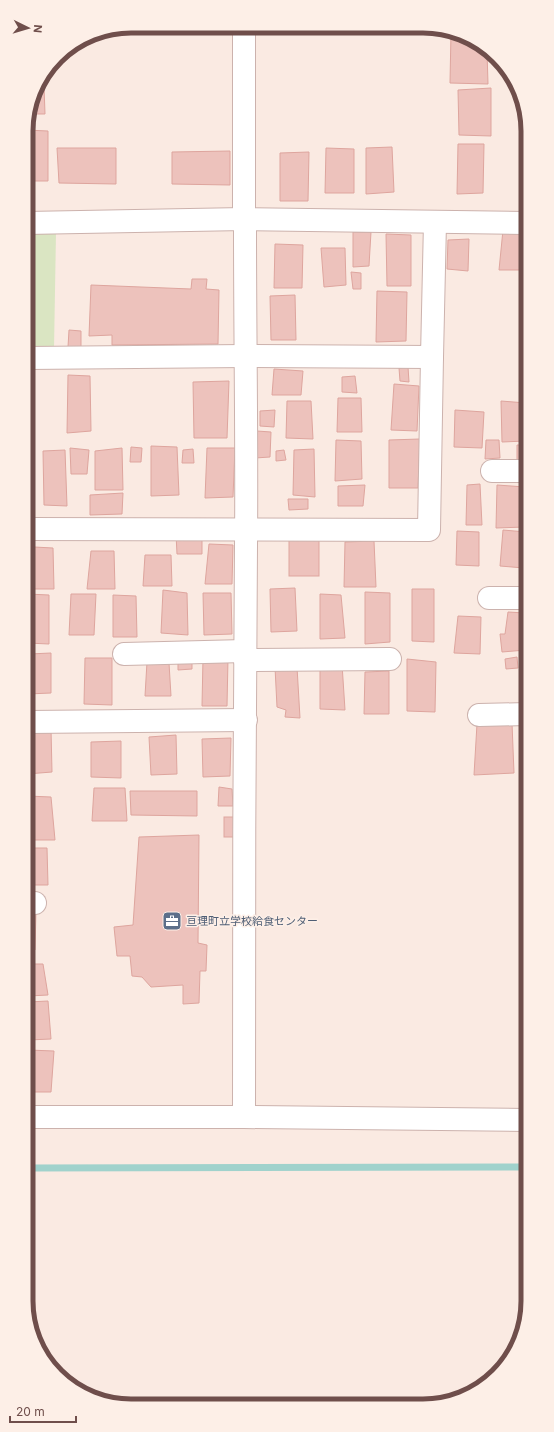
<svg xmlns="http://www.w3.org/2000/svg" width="554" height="1432" font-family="Inter,'Noto Sans JP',sans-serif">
<rect width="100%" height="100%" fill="#faeae2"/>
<path fill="#dae5c2" d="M 26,232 L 56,233 L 54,349 L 27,349 Z"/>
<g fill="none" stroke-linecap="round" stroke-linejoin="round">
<path stroke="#a0d2cc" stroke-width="7" d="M 28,1168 L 528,1167"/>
</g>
<g fill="#edc2bc" stroke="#dea59e">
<path d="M 451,32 L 487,51 L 488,84 L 450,83 Z"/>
<path d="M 44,86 L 45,114 L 29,114 L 36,87 Z"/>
<path d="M 491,88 L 491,136 L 459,135 L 458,90 Z"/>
<path d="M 26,130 L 48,131 L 48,181 L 26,181 Z"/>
<path d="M 458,144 L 484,144 L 483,193 L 457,194 Z"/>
<path d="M 392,147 L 394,192 L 366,194 L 366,148 Z"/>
<path d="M 57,148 L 116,148 L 116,184 L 59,183 Z"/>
<path d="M 326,148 L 354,149 L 354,193 L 325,193 Z"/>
<path d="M 230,151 L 230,185 L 172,184 L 172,152 Z"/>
<path d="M 309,152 L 308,201 L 280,201 L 280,153 Z"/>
<path d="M 503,230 L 526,231 L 526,270 L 499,270 Z"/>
<path d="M 353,232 L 371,232 L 369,266 L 353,267 Z"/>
<path d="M 386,234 L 411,235 L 411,286 L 387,286 Z"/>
<path d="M 469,239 L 468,271 L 447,269 L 448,240 Z"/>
<path d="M 275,244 L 303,245 L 302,288 L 274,288 Z"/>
<path d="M 321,248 L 345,248 L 346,285 L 324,287 Z"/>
<path d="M 351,272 L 361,273 L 361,289 L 353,289 Z"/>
<path d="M 192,279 L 207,279 L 206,289 L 219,290 L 218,344 L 112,345 L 112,335 L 89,336 L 91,285 L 191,289 Z"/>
<path d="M 377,291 L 407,292 L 406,341 L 376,342 Z"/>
<path d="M 295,295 L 296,340 L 271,340 L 270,296 Z"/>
<path d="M 69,330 L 81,331 L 81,348 L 68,347 Z"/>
<path d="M 408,367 L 409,382 L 400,381 L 399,368 Z"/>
<path d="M 274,369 L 303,371 L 301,395 L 272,395 Z"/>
<path d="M 68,375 L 90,376 L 91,431 L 67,433 Z"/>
<path d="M 355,376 L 357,393 L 342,392 L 342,377 Z"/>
<path d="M 229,381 L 227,438 L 194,438 L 193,382 Z"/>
<path d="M 394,384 L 419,386 L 417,431 L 391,430 Z"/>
<path d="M 338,398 L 361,398 L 362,432 L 337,432 Z"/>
<path d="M 287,401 L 311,401 L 313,439 L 286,438 Z"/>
<path d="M 501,401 L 526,403 L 526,441 L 502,442 Z"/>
<path d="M 275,410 L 274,427 L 260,426 L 260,411 Z"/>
<path d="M 455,410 L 484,412 L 482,448 L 454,447 Z"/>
<path d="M 257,431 L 271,432 L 270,457 L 255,458 Z"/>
<path d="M 420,439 L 418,488 L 389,488 L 389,440 Z"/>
<path d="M 336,440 L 361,441 L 362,479 L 335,481 Z"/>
<path d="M 486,440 L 499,440 L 500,458 L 485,459 Z"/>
<path d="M 517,445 L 526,445 L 526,462 L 517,461 Z"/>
<path d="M 151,446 L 177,447 L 179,495 L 151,496 Z"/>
<path d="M 131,447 L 142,448 L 141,462 L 130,462 Z"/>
<path d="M 70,448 L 89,450 L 87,474 L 71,474 Z"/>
<path d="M 122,448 L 123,490 L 95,490 L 95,451 Z"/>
<path d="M 207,448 L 235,448 L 233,497 L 205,498 Z"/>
<path d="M 193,449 L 194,463 L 182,463 L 183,450 Z"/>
<path d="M 314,449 L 315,497 L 293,495 L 294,450 Z"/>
<path d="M 65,450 L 67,506 L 44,505 L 43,451 Z"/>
<path d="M 284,450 L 286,460 L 276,461 L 276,451 Z"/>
<path d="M 480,484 L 482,525 L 466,525 L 467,485 Z"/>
<path d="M 365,485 L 363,506 L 338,506 L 338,486 Z"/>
<path d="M 497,485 L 525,487 L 525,527 L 496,528 Z"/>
<path d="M 123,493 L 122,514 L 90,515 L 90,495 Z"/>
<path d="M 288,499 L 308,499 L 308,509 L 289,510 Z"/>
<path d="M 503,530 L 526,532 L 524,568 L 500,566 Z"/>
<path d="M 457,531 L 479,532 L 479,566 L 456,565 Z"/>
<path d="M 176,534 L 202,535 L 202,554 L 177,554 Z"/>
<rect x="289" y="539" width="30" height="37"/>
<path d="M 374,541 L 376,587 L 344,587 L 345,542 Z"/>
<path d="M 209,544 L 233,545 L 232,584 L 205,584 Z"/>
<path d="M 34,547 L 53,548 L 54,589 L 31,589 Z"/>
<path d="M 91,551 L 114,551 L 115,589 L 87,589 Z"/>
<path d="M 145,555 L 171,555 L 172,586 L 143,586 Z"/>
<path d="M 295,588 L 297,631 L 271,632 L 270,589 Z"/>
<path d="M 412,589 L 434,589 L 434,642 L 412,641 Z"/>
<path d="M 163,590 L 187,593 L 188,635 L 161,633 Z"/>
<path d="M 365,592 L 390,593 L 390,642 L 365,644 Z"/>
<path d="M 203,593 L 231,593 L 232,634 L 204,635 Z"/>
<path d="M 27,594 L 49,595 L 49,644 L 27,643 Z"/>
<path d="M 71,594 L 96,594 L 94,635 L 69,635 Z"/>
<path d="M 320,594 L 341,595 L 345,638 L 320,639 Z"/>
<path d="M 113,595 L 136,596 L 137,637 L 113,637 Z"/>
<path d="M 508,612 L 525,613 L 526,650 L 502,652 L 500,634 L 505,634 Z"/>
<path d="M 458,616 L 481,617 L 480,654 L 454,653 Z"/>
<path d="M 51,653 L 51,693 L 27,694 L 29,654 Z"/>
<path d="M 192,657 L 192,669 L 178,670 L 178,658 Z"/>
<path d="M 517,657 L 518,668 L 506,669 L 505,659 Z"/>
<path d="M 85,658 L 112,658 L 112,705 L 84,704 Z"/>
<path d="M 203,658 L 228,658 L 227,706 L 202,706 Z"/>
<path d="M 407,659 L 436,662 L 435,712 L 407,711 Z"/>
<path d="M 147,662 L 169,663 L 171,696 L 145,696 Z"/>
<path d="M 342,664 L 345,710 L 320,709 L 320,665 Z"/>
<path d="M 275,667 L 297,667 L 300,718 L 285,717 L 286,710 L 277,707 Z"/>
<path d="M 389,671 L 389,714 L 364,714 L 365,672 Z"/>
<path d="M 512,723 L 514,773 L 474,775 L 477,724 Z"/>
<path d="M 27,729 L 51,729 L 52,772 L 27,774 Z"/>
<path d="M 176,735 L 177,774 L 151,775 L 149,737 Z"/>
<path d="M 231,738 L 230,776 L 203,777 L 202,739 Z"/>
<path d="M 121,741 L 121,778 L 91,777 L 91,742 Z"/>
<path d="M 219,787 L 232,789 L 233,806 L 218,806 Z"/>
<path d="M 94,788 L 125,788 L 127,821 L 92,821 Z"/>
<path d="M 130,791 L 197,791 L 197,816 L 131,815 Z"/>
<path d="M 27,796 L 51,797 L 55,840 L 27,840 Z"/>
<rect x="224" y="817" width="10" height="20"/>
<path d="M 199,835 L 198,943 L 207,945 L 206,971 L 200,971 L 199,1003 L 183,1004 L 183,985 L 151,987 L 142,977 L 132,976 L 130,956 L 117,956 L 114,927 L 133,925 L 139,837 Z"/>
<path d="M 27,848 L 47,848 L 48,885 L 27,885 Z"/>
<path d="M 27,909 L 36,909 L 35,950 L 27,950 Z"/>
<path d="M 28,964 L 43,964 L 48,995 L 28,996 Z"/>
<path d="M 48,1001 L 51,1039 L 28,1040 L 28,1002 Z"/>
<path d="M 28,1050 L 54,1051 L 51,1092 L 28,1092 Z"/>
</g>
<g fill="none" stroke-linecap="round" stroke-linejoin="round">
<g stroke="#ccb2ad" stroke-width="24">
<g id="minor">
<path d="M 26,223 L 244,219 L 526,223"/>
<path d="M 27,358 L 245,356 L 432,357 L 435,222"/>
<path d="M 492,471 L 526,471"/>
<path d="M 27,529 L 429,530 L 432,357"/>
<path d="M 489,598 L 527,598"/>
<path d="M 124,654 L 245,651"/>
<path d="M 245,660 L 390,659"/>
<path d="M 479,715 L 527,714"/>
<path d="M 27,722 L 246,720"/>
<path d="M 27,903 L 35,903"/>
<path d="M 244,1117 C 243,927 245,736 246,546 C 247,441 245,335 245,230 L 244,219 L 244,27"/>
</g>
</g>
<g stroke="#ccb2ad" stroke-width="24">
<path id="tertiary" d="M 28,1117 L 244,1117 L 527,1120"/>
</g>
<use href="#minor" stroke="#fff" stroke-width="22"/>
<use href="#tertiary" stroke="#fff" stroke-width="22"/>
</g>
<defs>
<g id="office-square" transform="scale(1)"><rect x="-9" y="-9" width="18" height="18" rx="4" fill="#5c6f8a" stroke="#fdefe7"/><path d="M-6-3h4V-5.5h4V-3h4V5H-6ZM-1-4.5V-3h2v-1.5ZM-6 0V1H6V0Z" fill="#fff"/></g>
</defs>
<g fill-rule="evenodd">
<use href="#office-square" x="172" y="921"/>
</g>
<g text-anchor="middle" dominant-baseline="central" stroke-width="3" stroke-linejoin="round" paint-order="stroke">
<g font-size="11" fill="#4e5e75" stroke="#fdefe7" text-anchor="start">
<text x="186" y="921">亘理町立学校給食センター</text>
</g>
</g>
<path d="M0 0H554V1432H0ZM131 33H423A98 98 0 0 1 521 131V1301A98 98 0 0 1 423 1399H131A98 98 0 0 1 33 1301V131A98 98 0 0 1 131 33Z" fill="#fdefe7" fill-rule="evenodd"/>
<path fill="none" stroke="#6f4e4b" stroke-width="5" d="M131 33H423A98 98 0 0 1 521 131V1301A98 98 0 0 1 423 1399H131A98 98 0 0 1 33 1301V131A98 98 0 0 1 131 33Z"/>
<g transform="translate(28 28) rotate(95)" stroke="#fdefe7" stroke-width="3" paint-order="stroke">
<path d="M0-3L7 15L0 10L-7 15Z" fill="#6f4e4b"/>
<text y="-6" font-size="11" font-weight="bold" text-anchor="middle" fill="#6f4e4b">N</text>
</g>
<path d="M10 1416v6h66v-6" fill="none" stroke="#6f4e4b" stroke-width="2"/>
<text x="16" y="1416" font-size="12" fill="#6f4e4b" stroke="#fdefe7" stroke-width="3" paint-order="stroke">20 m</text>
</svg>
